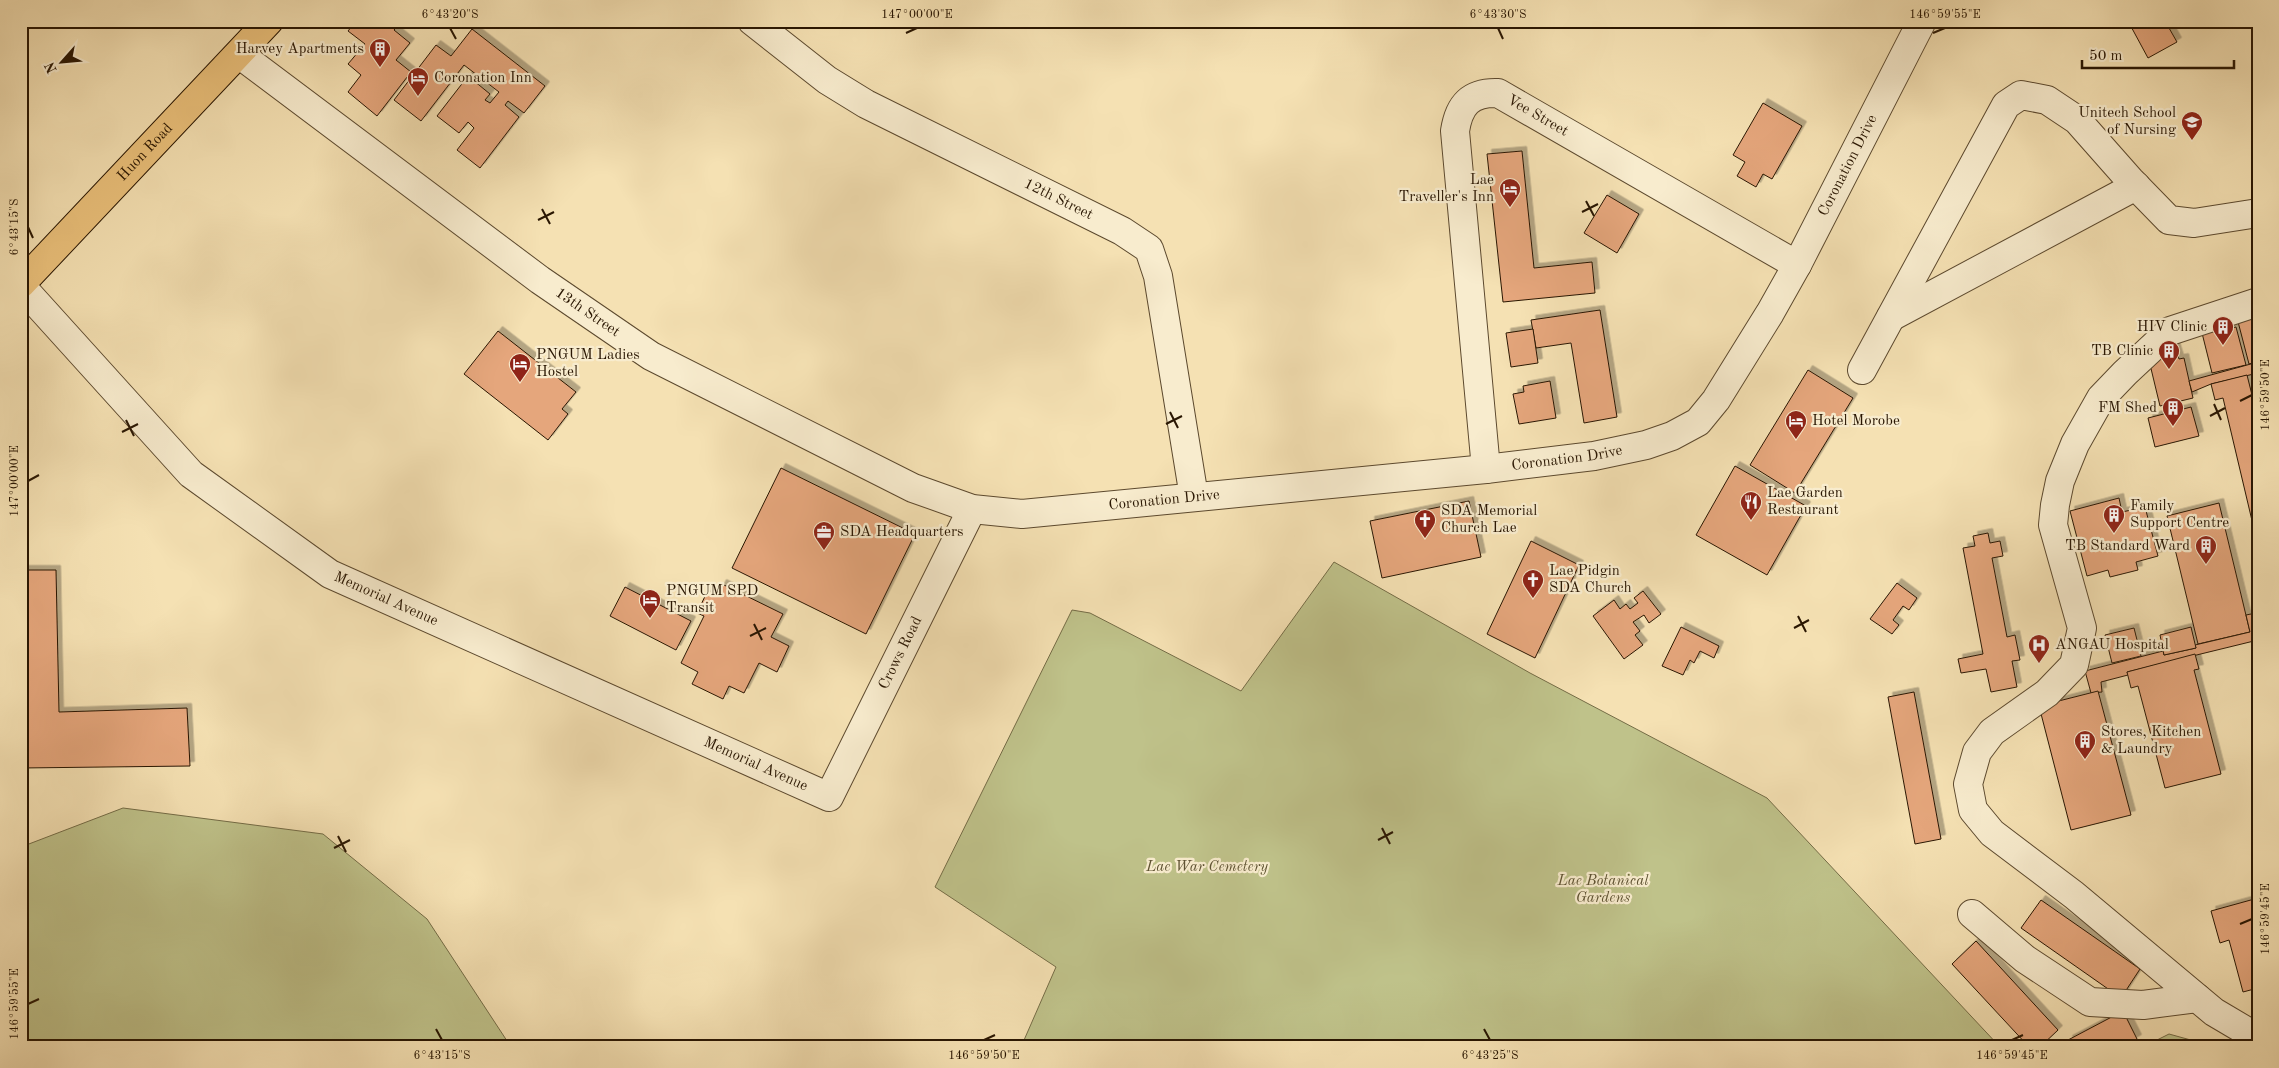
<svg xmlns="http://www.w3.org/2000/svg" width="2279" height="1068" font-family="'Old Standard TT',serif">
<defs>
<filter id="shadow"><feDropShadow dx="4.5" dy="-4.5" stdDeviation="0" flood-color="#0004"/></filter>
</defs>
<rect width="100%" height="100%" fill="#f5e1b3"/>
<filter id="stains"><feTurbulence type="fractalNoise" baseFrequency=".004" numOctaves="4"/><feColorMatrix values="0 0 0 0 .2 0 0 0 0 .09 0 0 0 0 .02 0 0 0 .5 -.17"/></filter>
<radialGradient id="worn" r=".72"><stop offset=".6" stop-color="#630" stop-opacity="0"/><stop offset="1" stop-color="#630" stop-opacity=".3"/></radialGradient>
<g fill="#bfc28a" stroke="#746c46">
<path d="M 1334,562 L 1530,673 L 1767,798 L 2000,1047 L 1021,1047 L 1056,967 L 935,887 L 1072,610 L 1090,613 L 1241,691 Z"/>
<path d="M 123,808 L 323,834 L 427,919 L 511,1047 L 21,1047 L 21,847 Z"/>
<path d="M 2169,1034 L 2216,1047 L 2143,1047 Z"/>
</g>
<g fill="#e5a67c" stroke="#291602" filter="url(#shadow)">
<path d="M 356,21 L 402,21 L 394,30 L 410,43 L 396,60 L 411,72 L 377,116 L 348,92 L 361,75 L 348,64 L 365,44 L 348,31 Z"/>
<path d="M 2128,21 L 2165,21 L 2177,42 L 2148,58 Z"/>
<path d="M 472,29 L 545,86 L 524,113 L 508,101 L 505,105 L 519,117 L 480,168 L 457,150 L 474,128 L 468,122 L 459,133 L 437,116 L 468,76 L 490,94 L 485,100 L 490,103 L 499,92 L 464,65 L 421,121 L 394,100 L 436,45 L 451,56 Z"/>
<path d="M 1763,103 L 1802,126 L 1772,179 L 1763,174 L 1756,187 L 1737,176 L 1745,162 L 1733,155 Z"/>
<path d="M 1522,151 L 1534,268 L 1592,262 L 1595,293 L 1503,302 L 1487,154 Z"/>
<path d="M 1607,195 L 1639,214 L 1617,253 L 1584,233 Z"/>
<path d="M 2258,309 L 2258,362 L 2249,364 L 2236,314 Z"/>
<path d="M 1600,310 L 1617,417 L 1584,423 L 1571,343 L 1536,348 L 1531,320 Z"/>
<path d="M 2229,317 L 2232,328 L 2236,327 L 2246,365 L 2212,373 L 2200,325 Z"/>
<path d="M 1533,329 L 1538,363 L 1511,367 L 1506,333 Z"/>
<path d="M 498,331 L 576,392 L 562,409 L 568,414 L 548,440 L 464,374 Z"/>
<path d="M 2175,346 L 2179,359 L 2184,358 L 2193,398 L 2160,406 L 2147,352 Z"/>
<path d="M 2258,362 L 2258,373 L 2211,384 L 2192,392 L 2189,381 Z"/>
<path d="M 1808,370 L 1853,398 L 1795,493 L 1750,465 Z"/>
<path d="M 2247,375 L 2258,419 L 2258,546 L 2223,398 L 2215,400 L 2211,384 Z"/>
<path d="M 1550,381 L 1556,418 L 1519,424 L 1513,394 L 1524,392 L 1523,386 Z"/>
<path d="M 2191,407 L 2199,436 L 2155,447 L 2148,418 Z"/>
<path d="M 1735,466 L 1806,506 L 1767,575 L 1696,535 Z"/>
<path d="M 781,468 L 915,534 L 866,634 L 732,568 Z"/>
<path d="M 2119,498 L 2122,512 L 2145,507 L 2158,556 L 2136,562 L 2138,570 L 2110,577 L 2108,570 L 2087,576 L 2070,511 Z"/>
<path d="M 1469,501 L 1481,557 L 1382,578 L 1370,521 Z"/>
<path d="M 2219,503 L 2250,632 L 2198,644 L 2167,516 Z"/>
<path d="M 1988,533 L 1990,543 L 2000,541 L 2003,556 L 1992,558 L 2007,637 L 2015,635 L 2020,660 L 2012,661 L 2017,687 L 1991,692 L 1986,669 L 1961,673 L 1958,659 L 1983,654 L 1963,548 L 1975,546 L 1973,536 Z"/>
<path d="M 1531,541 L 1579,565 L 1535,658 L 1487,634 Z"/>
<path d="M 21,570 L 56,570 L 59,712 L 187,708 L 190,766 L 21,768 Z"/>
<path d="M 1897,583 L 1917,598 L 1909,610 L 1903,606 L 1893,620 L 1899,625 L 1892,634 L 1870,619 Z"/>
<path d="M 722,584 L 783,614 L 771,637 L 789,646 L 777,672 L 759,663 L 744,693 L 729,686 L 723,699 L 692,684 L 698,672 L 681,663 L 704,616 L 697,613 L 708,590 L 717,594 Z"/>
<path d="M 625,587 L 691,621 L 676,650 L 610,616 Z"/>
<path d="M 1643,591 L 1661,614 L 1649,623 L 1644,615 L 1633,622 L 1640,631 L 1635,635 L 1643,645 L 1624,659 L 1593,616 L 1614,600 L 1620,609 L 1626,604 L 1630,609 L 1638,603 L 1634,598 Z"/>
<path d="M 2256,613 L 2258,640 L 2127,672 L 2128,675 L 2101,682 L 2102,692 L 2091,693 L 2085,671 L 2163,651 L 2164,655 L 2196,648 L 2195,645 L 2250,632 L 2246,615 Z"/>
<path d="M 1681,627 L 1719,646 L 1714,658 L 1700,651 L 1694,663 L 1690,660 L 1683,675 L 1662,666 Z"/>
<path d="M 2191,627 L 2196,648 L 2164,655 L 2160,635 Z"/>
<path d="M 2134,628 L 2141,656 L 2112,663 L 2105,635 Z"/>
<path d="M 2195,654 L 2199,669 L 2194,670 L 2221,774 L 2165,788 L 2138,686 L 2131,688 L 2127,672 Z"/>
<path d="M 2098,691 L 2131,815 L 2071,830 L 2039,706 Z"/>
<path d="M 1914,692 L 1941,839 L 1915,844 L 1888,697 Z"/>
<path d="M 2258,898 L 2258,988 L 2243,992 L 2229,940 L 2220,943 L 2211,911 Z"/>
<path d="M 2041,900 L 2140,969 L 2121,998 L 2021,928 Z"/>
<path d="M 1976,941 L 2058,1030 L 2040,1047 L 2029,1047 L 1952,964 Z"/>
<path d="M 2123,1011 L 2137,1039 L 2122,1047 L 2071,1047 L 2068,1040 Z"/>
</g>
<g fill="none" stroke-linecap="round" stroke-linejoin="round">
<g stroke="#5c492e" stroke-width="30">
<g id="minor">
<path id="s1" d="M 752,21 L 827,80 L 866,104 L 1122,231 L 1149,249 L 1158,276 L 1194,497"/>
<path id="s2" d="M 239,54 L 540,280 L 651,356 L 913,488 L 972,509 L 1022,514 L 1486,469 L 1594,456 L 1646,445 L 1672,436 L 1698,422 L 1716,400 L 1770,313 L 1797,265 L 1922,21"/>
<path id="s3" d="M 21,286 L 191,474 L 330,574 L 829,797 L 972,509"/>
<path d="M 2258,302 L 2170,331 L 2125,373 L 2101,398 L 2075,444 L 2060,481 L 2055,505 L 2053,525 L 2082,628 L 2074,665 L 2047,693 L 1992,732 L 1977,752 L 1968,784 L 1973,810 L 1992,833 L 2074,895 L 2214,1012 L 2258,1038"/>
<path d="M 1891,317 L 2136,186"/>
<path d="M 1862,370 L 2006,105 L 2021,95 L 2047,100 L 2077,120 L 2130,180 L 2169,220 L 2194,223 L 2258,213"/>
<path id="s4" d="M 1486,469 L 1455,131 C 1459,105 1470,92 1498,93 L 1797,265"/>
<path d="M 1972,914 L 2025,959 L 2090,1002 L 2143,1005 L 2197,998"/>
</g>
</g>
<g stroke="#291602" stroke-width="30">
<g id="major">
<path id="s5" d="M 21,284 L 269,21"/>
</g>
</g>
<use href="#minor" stroke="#f8ecce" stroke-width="28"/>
<use href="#major" stroke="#eac07a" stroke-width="28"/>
</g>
<path fill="none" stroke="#291602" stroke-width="2" d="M 450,28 L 456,39M 1498,28 L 1503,39M 906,33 L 917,28M 1933,33 L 1945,28M 1586,201 L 1594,216M 542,209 L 550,224M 1582,212 L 1598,204M 538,220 L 554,212M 28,227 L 33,238M 2240,401 L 2252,395M 2214,404 L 2221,420M 1170,412 L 1178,428M 2210,416 L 2225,408M 126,420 L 134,436M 1166,424 L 1182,416M 122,432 L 138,424M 28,481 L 39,475M 1798,616 L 1806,632M 754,624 L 762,640M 1794,628 L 1809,620M 750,636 L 766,628M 1382,828 L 1390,844M 338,836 L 346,852M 1378,840 L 1393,832M 334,848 L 350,840M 2240,924 L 2252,919M 28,1004 L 39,999M 436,1029 L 442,1040M 1484,1029 L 1490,1040M 984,1040 L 995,1035M 2012,1040 L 2023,1035"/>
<defs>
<g id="building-pin" transform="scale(1.125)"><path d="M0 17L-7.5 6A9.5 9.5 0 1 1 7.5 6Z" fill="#8f2418" stroke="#f8ecce"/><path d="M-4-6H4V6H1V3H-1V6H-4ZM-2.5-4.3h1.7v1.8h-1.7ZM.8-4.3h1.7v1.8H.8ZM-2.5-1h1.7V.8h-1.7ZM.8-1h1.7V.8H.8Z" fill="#fff"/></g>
<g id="hotel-pin" transform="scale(1.125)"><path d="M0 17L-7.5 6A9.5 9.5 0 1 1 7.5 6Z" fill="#8f2418" stroke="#f8ecce"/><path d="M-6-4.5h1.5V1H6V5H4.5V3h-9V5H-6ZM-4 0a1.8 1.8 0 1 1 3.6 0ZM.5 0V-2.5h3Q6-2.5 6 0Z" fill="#fff"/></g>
<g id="university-pin" transform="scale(1.125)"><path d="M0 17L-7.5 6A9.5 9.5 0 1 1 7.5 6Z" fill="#8f2418" stroke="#f8ecce"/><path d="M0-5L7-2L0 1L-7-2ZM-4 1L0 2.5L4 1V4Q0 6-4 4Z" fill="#fff"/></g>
<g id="restaurant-pin" transform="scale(1.125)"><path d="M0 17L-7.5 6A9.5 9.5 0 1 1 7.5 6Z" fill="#8f2418" stroke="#f8ecce"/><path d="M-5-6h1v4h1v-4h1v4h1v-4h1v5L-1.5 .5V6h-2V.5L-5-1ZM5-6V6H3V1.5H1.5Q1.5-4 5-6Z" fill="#fff"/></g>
<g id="church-pin" transform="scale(1.125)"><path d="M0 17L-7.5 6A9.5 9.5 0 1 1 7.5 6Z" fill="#8f2418" stroke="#f8ecce"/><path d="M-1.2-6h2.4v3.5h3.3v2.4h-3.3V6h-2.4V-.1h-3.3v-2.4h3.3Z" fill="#fff"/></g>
<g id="office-pin" transform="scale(1.125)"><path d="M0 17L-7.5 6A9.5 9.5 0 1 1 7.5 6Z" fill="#8f2418" stroke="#f8ecce"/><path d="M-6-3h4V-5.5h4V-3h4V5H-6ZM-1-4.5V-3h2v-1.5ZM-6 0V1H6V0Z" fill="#fff"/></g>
<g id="hospital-pin" transform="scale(1.125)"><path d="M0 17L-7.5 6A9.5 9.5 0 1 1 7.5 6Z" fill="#8f2418" stroke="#f8ecce"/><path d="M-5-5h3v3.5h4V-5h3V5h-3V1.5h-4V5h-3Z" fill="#fff"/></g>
</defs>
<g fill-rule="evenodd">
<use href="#building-pin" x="380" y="49"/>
<use href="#hotel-pin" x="418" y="78"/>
<use href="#university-pin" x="2192" y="122"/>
<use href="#hotel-pin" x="1510" y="189"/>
<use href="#building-pin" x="2223" y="327"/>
<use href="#building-pin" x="2169" y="351"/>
<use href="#hotel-pin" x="520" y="364"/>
<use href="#building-pin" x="2173" y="408"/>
<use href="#hotel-pin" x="1796" y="421"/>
<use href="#restaurant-pin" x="1751" y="502"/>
<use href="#building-pin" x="2114" y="515"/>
<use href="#church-pin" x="1425" y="520"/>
<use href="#office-pin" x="824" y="532"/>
<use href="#building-pin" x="2206" y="546"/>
<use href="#church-pin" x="1533" y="580"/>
<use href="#hotel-pin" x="650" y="600"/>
<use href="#hospital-pin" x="2039" y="645"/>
<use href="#building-pin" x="2085" y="741"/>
</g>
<g text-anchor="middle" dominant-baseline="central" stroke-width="4.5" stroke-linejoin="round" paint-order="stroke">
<g font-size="15" fill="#291602" stroke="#f8ecce" text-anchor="start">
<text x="364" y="49" text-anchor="end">Harvey Apartments</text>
<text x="434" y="78">Coronation Inn</text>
<text x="2176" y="113" text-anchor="end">Unitech School<tspan x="2176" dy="17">of Nursing</tspan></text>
<text x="1494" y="180" text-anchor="end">Lae<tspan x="1494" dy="17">Traveller's Inn</tspan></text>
<text x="2207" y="327" text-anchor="end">HIV Clinic</text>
<text x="2153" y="351" text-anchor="end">TB Clinic</text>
<text x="536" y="355">PNGUM Ladies<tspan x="536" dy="17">Hostel</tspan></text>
<text x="2157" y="408" text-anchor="end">FM Shed</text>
<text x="1812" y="421">Hotel Morobe</text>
<text x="1767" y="493">Lae Garden<tspan x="1767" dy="17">Restaurant</tspan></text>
<text x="2130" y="506">Family<tspan x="2130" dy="17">Support Centre</tspan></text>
<text x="1441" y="511">SDA Memorial<tspan x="1441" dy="17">Church Lae</tspan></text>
<text x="840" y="532">SDA Headquarters</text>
<text x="2190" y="546" text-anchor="end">TB Standard Ward</text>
<text x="1549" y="571">Lae Pidgin<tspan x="1549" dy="17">SDA Church</tspan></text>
<text x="666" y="591">PNGUM SPD<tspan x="666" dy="17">Transit</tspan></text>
<text x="2055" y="645">ANGAU Hospital</text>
<text x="2101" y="732">Stores, Kitchen<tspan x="2101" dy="17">&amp; Laundry</tspan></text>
</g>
<g font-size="15" fill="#291602" stroke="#f8ecce">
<text stroke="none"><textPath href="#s4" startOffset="450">Vee Street</textPath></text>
<text stroke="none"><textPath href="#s5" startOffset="181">Huon Road</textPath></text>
<text stroke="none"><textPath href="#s2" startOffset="1900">Coronation Drive</textPath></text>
<text stroke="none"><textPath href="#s1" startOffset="356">12th Street</textPath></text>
<text stroke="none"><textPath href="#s2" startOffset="434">13th Street</textPath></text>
<text stroke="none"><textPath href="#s2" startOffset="1465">Coronation Drive</textPath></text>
<text stroke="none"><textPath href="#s2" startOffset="1060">Coronation Drive</textPath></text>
<text stroke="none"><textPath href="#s3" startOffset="486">Memorial Avenue</textPath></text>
<text stroke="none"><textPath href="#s3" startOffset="1132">Crows Road</textPath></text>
<text stroke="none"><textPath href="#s3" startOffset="891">Memorial Avenue</textPath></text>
</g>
<g font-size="15" font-style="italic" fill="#5e5232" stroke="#f8ecce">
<text x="1207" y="867">Lae War Cemetery</text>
<text x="1603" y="881">Lae Botanical<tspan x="1603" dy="17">Gardens</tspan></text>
</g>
</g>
<rect width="2279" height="1068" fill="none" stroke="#f5e1b3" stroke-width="55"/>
<g transform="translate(62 62) rotate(243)" stroke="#f8ecce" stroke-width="4" paint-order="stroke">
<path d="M0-4L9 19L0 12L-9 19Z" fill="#291602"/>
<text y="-8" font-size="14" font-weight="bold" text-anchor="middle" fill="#291602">N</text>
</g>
<path d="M2082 60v8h152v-8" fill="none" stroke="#291602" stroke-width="2.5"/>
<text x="2089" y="60" font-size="15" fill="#291602" stroke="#f8ecce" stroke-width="4" paint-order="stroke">50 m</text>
<rect x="28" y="28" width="2224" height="1012" fill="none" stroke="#291602" stroke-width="2"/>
<g font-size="12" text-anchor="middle" fill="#291602">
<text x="450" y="18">6°43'20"S</text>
<text x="917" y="18">147°00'00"E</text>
<text x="1498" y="18">6°43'30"S</text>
<text x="1945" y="18">146°59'55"E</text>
<text transform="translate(14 227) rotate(-90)" y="4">6°43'15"S</text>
<text transform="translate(2265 395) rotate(-90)" y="4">146°59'50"E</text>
<text transform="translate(14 481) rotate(-90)" y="4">147°00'00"E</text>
<text transform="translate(2265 919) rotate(-90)" y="4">146°59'45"E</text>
<text transform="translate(14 1004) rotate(-90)" y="4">146°59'55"E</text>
<text x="442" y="1059">6°43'15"S</text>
<text x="984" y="1059">146°59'50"E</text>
<text x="1490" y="1059">6°43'25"S</text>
<text x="2012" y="1059">146°59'45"E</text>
</g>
<rect width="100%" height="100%" filter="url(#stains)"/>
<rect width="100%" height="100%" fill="url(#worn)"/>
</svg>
